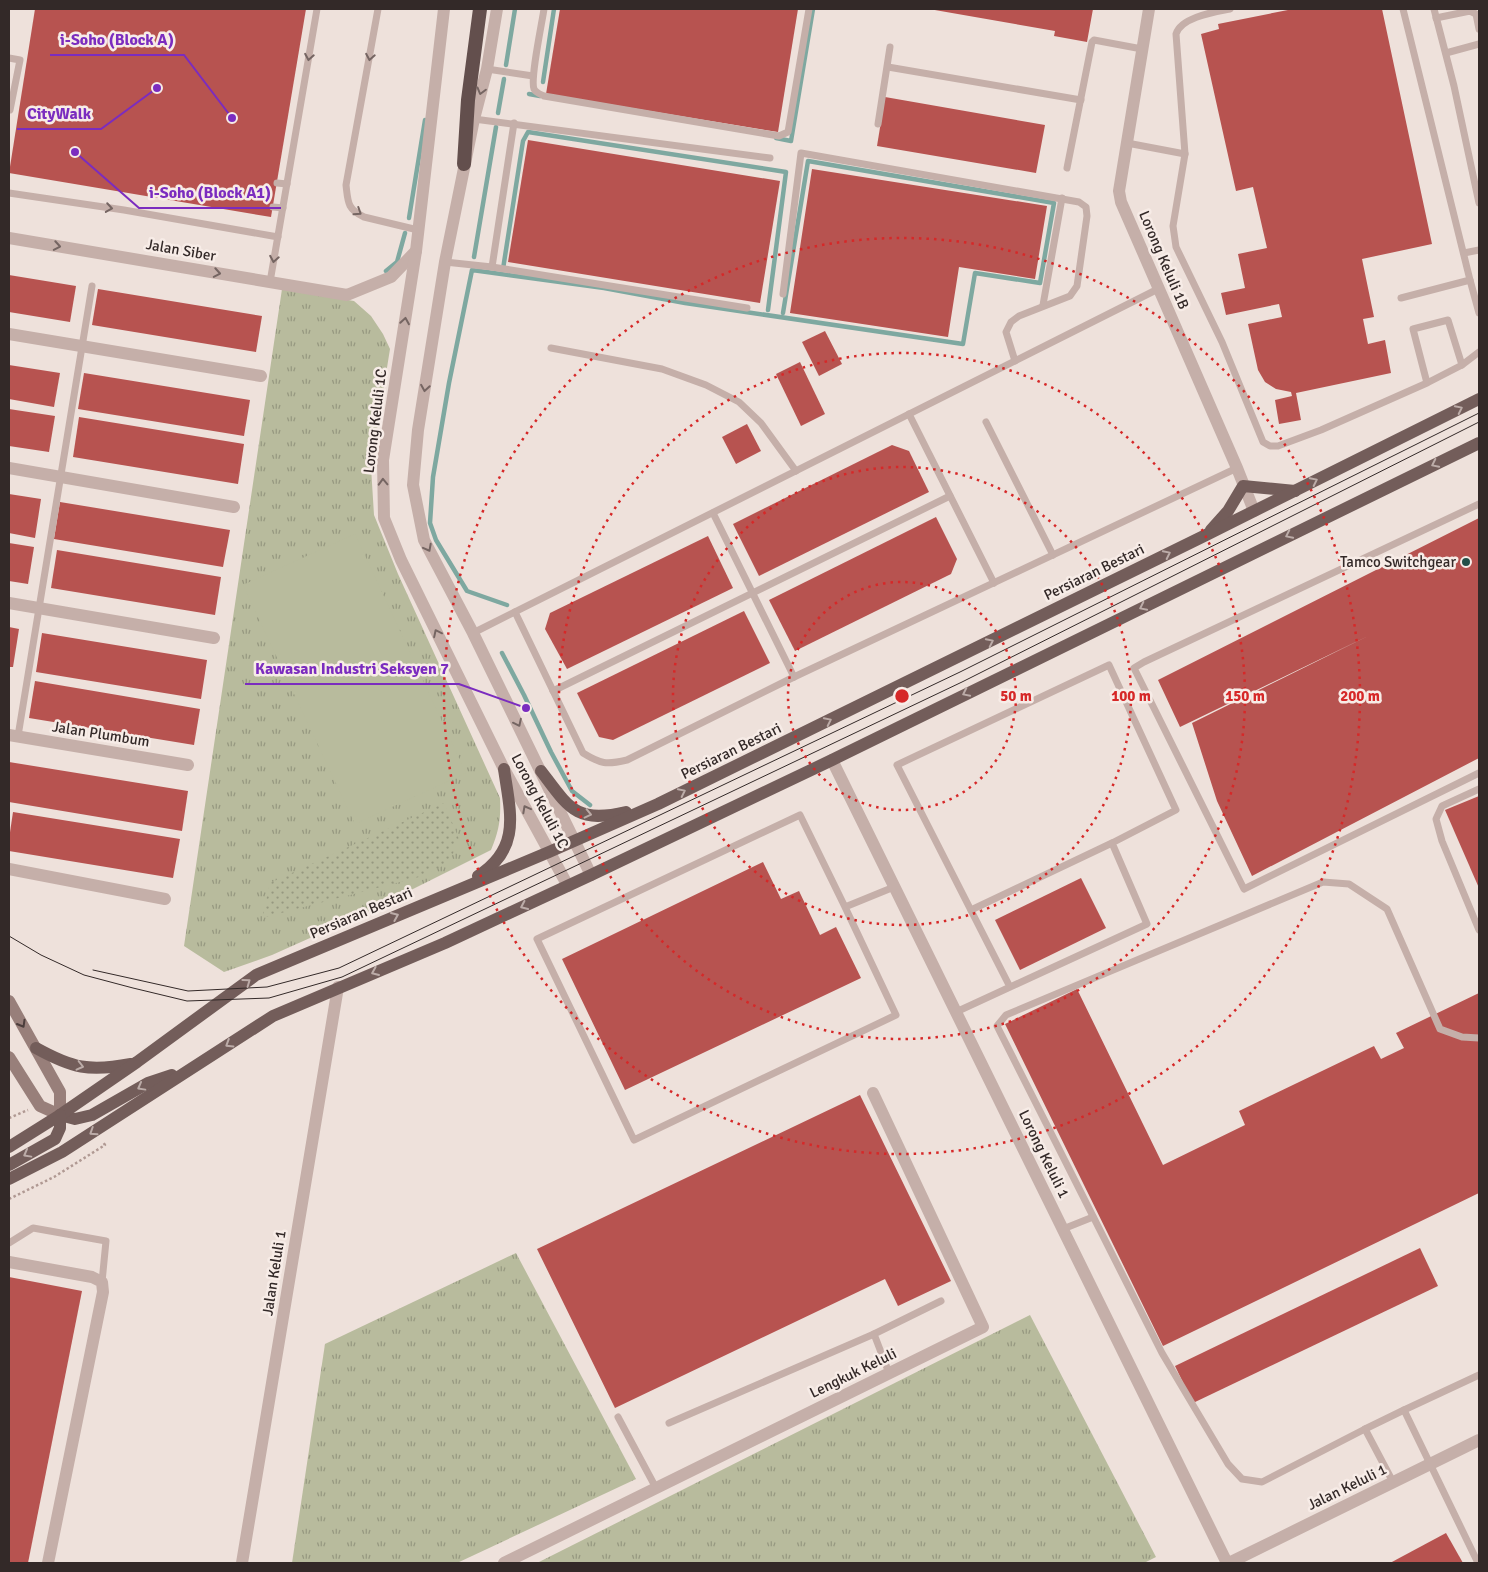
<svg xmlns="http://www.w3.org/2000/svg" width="1488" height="1572" font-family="Signika,sans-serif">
<defs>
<pattern id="grass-tufts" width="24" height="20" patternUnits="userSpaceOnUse" patternTransform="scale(1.25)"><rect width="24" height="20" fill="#b8bb9d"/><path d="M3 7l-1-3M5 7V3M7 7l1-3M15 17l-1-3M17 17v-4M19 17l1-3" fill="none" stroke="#969880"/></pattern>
<pattern id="park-dots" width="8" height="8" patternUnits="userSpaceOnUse" patternTransform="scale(1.25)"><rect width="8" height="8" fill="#b8bb9d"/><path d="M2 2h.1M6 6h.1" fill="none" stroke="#969880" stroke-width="1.8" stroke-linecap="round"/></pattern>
</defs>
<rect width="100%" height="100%" fill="#eee1db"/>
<g fill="url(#grass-tufts)">
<path d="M 282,289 L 354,301 L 371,316 L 383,334 L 390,349 L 371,467 L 374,515 L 398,574 L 500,798 C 501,819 499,831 491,850 L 357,917 L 272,955 L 224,972 L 184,946 Z"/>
<path d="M 516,1253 L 636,1479 L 457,1563 L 292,1563 L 325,1344 Z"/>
<path d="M 1030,1315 L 1156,1557 L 1144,1563 L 537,1563 Z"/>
</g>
<path fill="url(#park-dots)" d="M 444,803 L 459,839 L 449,863 L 419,877 L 262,918 L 270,883 Z"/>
<path fill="#b8bb9d" d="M 355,534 L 466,773 L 355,824 L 243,585 Z"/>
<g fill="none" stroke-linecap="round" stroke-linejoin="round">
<g stroke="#7ea8a0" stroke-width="4.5">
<path d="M 506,65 L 515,9"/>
<path d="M 543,82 L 554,9"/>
<path d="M 529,94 L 540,96"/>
<path d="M 498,113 L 504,79"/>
<path d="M 776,138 L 791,141 L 813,9"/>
<path d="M 409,218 L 425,120"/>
<path d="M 474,257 L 496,127"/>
<path d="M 503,269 L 523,141 L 528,132 L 786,172 L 768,310"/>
<path d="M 386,271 L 397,262 L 405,233"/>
<path d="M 507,605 L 467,591 L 436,540 L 430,523 L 433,477 L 449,383 L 472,270 L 604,288 L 685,303 L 963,344 L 975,273 L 1040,283 L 1054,203 L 808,161 L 783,313"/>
<path d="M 502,653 L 524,695 L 551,752 L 572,791 L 590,805"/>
</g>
</g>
<g fill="#b75350">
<path d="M 35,9 L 306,9 L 271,217 L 9,173 Z"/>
<path d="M 560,9 L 798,9 L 778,132 L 546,94 Z"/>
<path d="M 929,9 L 1093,9 L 1087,42 L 1054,36 L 1055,31 Z"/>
<path d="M 1293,9 L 1382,9 L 1432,244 L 1362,259 L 1374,317 L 1363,319 L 1368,344 L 1385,340 L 1391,373 L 1296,393 L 1301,420 L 1279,424 L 1275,400 L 1292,396 L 1291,392 L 1276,389 L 1265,382 L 1258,370 L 1248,324 L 1282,317 L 1279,304 L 1226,315 L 1221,293 L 1245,288 L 1238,254 L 1267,248 L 1253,187 L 1236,191 L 1201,34 L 1219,29 L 1218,24 Z"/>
<path d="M 885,97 L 1045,125 L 1036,173 L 877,146 Z"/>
<path d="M 528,140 L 780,181 L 760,303 L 508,262 Z"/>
<path d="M 812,169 L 1047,206 L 1035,279 L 959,267 L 948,337 L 790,313 Z"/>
<path d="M 9,275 L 76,286 L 70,322 L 9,312 Z"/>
<path d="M 98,289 L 262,316 L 256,352 L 92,325 Z"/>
<path d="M 825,331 L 842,364 L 819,376 L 802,342 Z"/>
<path d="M 800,362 L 825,414 L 801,426 L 776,374 Z"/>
<path d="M 9,365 L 60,373 L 54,407 L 9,399 Z"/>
<path d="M 84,373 L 250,400 L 244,436 L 78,409 Z"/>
<path d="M 9,409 L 55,416 L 49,452 L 9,446 Z"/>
<path d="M 79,417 L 244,444 L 238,484 L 73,457 Z"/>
<path d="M 747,424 L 761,451 L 736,464 L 722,437 Z"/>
<path d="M 892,445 L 909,451 L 929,492 L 759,576 L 733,524 Z"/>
<path d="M 9,494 L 41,499 L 35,538 L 9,533 Z"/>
<path d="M 60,502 L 230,530 L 223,567 L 54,539 Z"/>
<path d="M 936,517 L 957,559 L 951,574 L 795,651 L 769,600 Z"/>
<path d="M 1479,518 L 1479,758 L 1252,876 L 1217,801 L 1192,723 L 1368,636 L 1180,727 L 1158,680 Z"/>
<path d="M 708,536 L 733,588 L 567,669 L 545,629 L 550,613 Z"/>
<path d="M 9,543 L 34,547 L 28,584 L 9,581 Z"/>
<path d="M 57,550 L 221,577 L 215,615 L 51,588 Z"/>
<path d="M 744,611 L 770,663 L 613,740 L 599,737 L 577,693 Z"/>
<path d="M 9,627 L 19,629 L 13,667 L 9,667 Z"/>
<path d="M 42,633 L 207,660 L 201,699 L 36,672 Z"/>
<path d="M 35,681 L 200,709 L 194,745 L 29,718 Z"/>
<path d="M 9,762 L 188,791 L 182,831 L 9,802 Z"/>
<path d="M 1479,796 L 1479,888 L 1445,810 Z"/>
<path d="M 13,812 L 180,839 L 173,878 L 9,851 L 9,839 Z"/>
<path d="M 763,862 L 781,899 L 799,891 L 820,935 L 836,927 L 861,978 L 625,1090 L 562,959 Z"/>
<path d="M 1081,878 L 1106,928 L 1020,970 L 995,920 Z"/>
<path d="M 1077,989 L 1163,1165 L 1245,1125 L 1239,1111 L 1374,1046 L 1381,1059 L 1404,1048 L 1396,1033 L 1479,993 L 1479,1193 L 1163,1346 L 1005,1024 Z"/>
<path d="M 860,1095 L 951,1281 L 898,1306 L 885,1279 L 615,1408 L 537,1249 Z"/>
<path d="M 1420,1248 L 1438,1286 L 1193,1403 L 1175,1366 Z"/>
<path d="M 9,1277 L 82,1291 L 28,1563 L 9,1563 Z"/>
<path d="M 1446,1533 L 1463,1563 L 1390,1563 Z"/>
</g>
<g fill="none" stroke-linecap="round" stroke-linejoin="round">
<g stroke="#b09993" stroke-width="2.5" stroke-dasharray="2.5 2.5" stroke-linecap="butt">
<path d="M 9,1118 L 28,1110"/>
<path d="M 9,1199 L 54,1177 L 105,1145 L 103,1142"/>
</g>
<g stroke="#c5afa9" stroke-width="7">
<path d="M 378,9 L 346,185 C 348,202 347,209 364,217 L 418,230"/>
<path d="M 544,9 C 542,23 530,79 534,89 C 536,93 540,94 544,96 L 779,136 L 788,132 L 809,9"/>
<path d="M 1434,9 L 1454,86 L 1479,203"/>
<path d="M 1436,18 L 1470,11 L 1476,14 L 1479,29"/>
<path d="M 1446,53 L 1479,44"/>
<path d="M 9,58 L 20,60 L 10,110 L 9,110"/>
<path d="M 888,67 L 1081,100"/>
<path d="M 487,69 L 533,76"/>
<path d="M 474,119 L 770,158"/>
<path d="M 878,124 L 890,47"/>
<path d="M 1127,143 L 1185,154 L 1176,34 C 1181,17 1215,12 1230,9"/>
<path d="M 1185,154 L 1173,226 L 1176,247 L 1222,342 L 1263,442 L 1270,446 L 1278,446 L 1321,430 L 1427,383 L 1462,365 L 1448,320 L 1413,329 L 1427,383"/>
<path d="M 1067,168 L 1092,42 L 1094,40 L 1142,49"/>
<path d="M 277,183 L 287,184"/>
<path d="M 9,193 L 124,210 L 278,237"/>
<path d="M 273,207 L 283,208"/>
<path d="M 1464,253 L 1479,250"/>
<path d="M 445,262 L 492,267 L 747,308"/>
<path d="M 492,267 L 514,123"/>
<path d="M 1470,280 L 1479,313"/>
<path d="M 270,282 L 317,9"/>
<path d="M 783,294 L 801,153 L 1079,202 L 1086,207 L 1087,216 L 1077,286 L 1070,296 L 1019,316 L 1011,322 L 1006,332 L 1015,361"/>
<path d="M 1401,298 L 1470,280 L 1403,9"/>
<path d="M 1043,305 L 1062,198"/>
<path d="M 551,348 L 662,369 L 706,385 L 739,402 L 761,423 L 796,471"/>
<path d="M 1462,365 L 1479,352"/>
<path d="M 909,414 L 994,583"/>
<path d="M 986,422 L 1053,555"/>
<path d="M 1479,504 L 1144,662 L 1134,668 L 1244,889 L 1479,773"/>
<path d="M 713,513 L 794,677"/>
<path d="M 515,612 L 583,753 C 601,764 606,765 627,760 L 794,677 L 1237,468"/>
<path d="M 473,633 L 1158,289"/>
<path d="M 553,691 L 950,496"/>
<path d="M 18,736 L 92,286"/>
<path d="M 1479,789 L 1442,806 L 1436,819 L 1442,841 L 1479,930"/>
<path d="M 845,907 L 896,1015 L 634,1140 L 537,939 L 800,815 L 845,907 L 894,887"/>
<path d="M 971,910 L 1112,843"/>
<path d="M 956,1012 L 1147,924 L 1112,843 L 1176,810 L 1109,665 L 897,765 L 1010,987"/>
<path d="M 1063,1229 L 1093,1217"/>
<path d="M 9,1243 L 33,1228 L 106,1241 L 102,1282"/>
<path d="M 889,1373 L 874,1334 L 941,1301"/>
<path d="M 618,1417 L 656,1488"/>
<path d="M 669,1423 L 874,1334"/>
<path d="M 1365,1429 L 1404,1410"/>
<path d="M 1393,1482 L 1365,1429 L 1262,1482 L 1242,1479 L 1228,1464 L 1162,1353 L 997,1026 L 1006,1015 L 1323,882 L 1349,884 L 1387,909 L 1440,1029 L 1462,1037 L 1479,1038"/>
<path d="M 1478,1563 L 1404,1410 L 1479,1375"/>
</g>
<g stroke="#c5afa9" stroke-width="12">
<path d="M 1149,9 L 1119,191 L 1121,202 L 1237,468 L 1254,511"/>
<path d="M 9,238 L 347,295 L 391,277 L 416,251"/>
<path d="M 9,334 L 261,376"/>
<path d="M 9,468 L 234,507"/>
<path d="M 9,603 L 214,638"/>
<path d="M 9,735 L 188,765"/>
<path d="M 832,760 L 1227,1563"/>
<path d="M 9,869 L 165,899"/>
<path d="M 9,1262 L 92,1277 L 102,1282 L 103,1292 L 48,1563"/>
<path d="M 242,1563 L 338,987"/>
<path d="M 504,1563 L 983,1327 L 873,1093"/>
<path d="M 1229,1563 L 1479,1440"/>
</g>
<g stroke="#c5afa9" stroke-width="12">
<path d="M 444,9 L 416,251 L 383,460 L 384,518 L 401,560 L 504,769 L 568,886"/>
<path d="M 497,9 L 487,69 L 474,119 L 445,262 L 418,430 L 413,485 L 424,540 L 473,633 L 591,875"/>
</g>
<path stroke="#987f7a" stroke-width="12" d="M 9,1001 L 60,1092 L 60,1115 L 40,1106 L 9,1057"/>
<g stroke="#735d5a" stroke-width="12">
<path d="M 1211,530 L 1228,511 L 1243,486 L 1295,491"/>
<path d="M 541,771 C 569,808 576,824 626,812"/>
<path d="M 478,876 C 522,848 510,812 504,769"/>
<path d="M 36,1048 C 72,1068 89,1072 131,1064"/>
<path d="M 60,1115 L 75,1119 L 92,1115 L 148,1083 L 172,1075"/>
<path d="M 9,1147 L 60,1115 L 137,1062 L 256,975 L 549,852 L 658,804 L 1206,535 L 1479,399"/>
<path d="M 9,1165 L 55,1139 L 60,1128 L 60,1115"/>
<path d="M 9,1179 L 62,1152 L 273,1016 L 445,943 L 591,875 L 832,760 L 1479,443"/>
</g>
<path stroke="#634f4d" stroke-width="14" d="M 464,164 L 468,100 L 480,9"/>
<g stroke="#332928" stroke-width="1">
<path d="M 9,936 L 41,955 L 84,975 L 133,988 L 187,1001 L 269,998 L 342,977 L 962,682 L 1479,422"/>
<path d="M 93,970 L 188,991 L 267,987 L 339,968 L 960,672 L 1479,413"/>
</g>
</g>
<defs><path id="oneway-chevron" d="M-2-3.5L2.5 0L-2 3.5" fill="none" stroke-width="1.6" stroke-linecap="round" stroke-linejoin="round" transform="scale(1.25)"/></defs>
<g stroke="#756562">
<use href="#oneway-chevron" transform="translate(309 57) rotate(100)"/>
<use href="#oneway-chevron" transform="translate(370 57) rotate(100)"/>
<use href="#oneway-chevron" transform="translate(481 91) rotate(105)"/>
<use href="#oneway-chevron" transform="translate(109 208) rotate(9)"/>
<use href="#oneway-chevron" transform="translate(358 212) rotate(33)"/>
<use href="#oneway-chevron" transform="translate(57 246) rotate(10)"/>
<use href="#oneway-chevron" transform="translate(274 259) rotate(100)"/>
<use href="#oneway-chevron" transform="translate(217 273) rotate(10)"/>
<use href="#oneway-chevron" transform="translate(405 321) rotate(-81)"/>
<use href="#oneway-chevron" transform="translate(425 388) rotate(99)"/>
<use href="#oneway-chevron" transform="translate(383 482) rotate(-92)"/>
<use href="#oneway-chevron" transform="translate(428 548) rotate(62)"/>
<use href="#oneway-chevron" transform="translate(437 633) rotate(-116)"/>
<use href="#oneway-chevron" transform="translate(518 723) rotate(64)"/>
<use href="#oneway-chevron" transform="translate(526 809) rotate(-118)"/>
</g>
<g stroke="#bcaca8">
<use href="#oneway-chevron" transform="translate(1459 409) rotate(-26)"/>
<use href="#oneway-chevron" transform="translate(1435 464) rotate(154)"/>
<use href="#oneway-chevron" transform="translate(1314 481) rotate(-26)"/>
<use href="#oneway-chevron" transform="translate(1289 535) rotate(154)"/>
<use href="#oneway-chevron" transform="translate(1167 554) rotate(-26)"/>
<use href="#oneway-chevron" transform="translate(1143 607) rotate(154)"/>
<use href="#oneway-chevron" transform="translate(990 642) rotate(-26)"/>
<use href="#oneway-chevron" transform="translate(966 693) rotate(154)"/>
<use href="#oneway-chevron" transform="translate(828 721) rotate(-26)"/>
<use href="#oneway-chevron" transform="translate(682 792) rotate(-26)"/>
<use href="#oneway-chevron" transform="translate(588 814) rotate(13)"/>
<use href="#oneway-chevron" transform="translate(524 906) rotate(155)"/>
<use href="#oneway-chevron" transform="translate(395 916) rotate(-23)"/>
<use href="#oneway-chevron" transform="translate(375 972) rotate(157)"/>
<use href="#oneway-chevron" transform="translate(247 982) rotate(-36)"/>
<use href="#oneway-chevron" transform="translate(229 1044) rotate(148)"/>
<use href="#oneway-chevron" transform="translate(80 1066) rotate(14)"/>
<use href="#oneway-chevron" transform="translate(141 1087) rotate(151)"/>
<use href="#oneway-chevron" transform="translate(93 1132) rotate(147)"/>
<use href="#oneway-chevron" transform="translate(27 1154) rotate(151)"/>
</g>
<use stroke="#4c3e3c" href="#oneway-chevron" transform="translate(22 1024) rotate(60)"/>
<g fill="none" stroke="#d62828" stroke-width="2.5" stroke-dasharray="2.5 5">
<circle cx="902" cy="696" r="114"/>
<circle cx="902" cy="696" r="229"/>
<circle cx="902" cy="696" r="343"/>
<circle cx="902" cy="696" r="458"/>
</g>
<circle fill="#224f48" stroke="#f7ece7" stroke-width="2" cx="1466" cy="562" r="5"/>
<g text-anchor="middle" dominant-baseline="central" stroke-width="5" stroke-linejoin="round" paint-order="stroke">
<g font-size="15" fill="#332928" stroke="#f7ece7">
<text transform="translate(181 250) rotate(10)">Jalan Siber</text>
<text transform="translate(1164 260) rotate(67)">Lorong Keluli 1B</text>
<text transform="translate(375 421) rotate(-83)">Lorong Keluli 1C</text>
<text transform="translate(1094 572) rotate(-26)">Persiaran Bestari</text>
<text transform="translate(101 734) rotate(9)">Jalan Plumbum</text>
<text transform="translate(731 751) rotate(-26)">Persiaran Bestari</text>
<text transform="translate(540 801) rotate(62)">Lorong Keluli 1C</text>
<text transform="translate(361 913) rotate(-23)">Persiaran Bestari</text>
<text transform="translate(1044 1154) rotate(64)">Lorong Keluli 1</text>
<text transform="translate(274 1273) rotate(-81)">Jalan Keluli 1</text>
<text transform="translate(853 1373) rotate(-26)">Lengkuk Keluli</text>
<text transform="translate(1347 1487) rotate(-26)">Jalan Keluli 1</text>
</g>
<g font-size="15" fill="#332928" stroke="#f7ece7" text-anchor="end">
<text x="1456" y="562">Tamco Switchgear</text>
</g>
</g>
<circle cx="902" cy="696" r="8" fill="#d62828" stroke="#f7ece7" stroke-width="2.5"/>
<g font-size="15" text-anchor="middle" font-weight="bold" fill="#d62828" stroke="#f7ece7" stroke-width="5" stroke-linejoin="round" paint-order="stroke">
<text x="1016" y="701">50 m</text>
<text x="1131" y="701">100 m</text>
<text x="1245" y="701">150 m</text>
<text x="1360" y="701">200 m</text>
</g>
<path fill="none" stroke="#7b2cbf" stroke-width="2" d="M232 118L184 55H50M157 88L101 129H17M75 152L139 208H281M526 708L459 684H245"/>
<g fill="#7b2cbf" stroke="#f7ece7" stroke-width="2">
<circle cx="232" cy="118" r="5"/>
<circle cx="157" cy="88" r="5"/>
<circle cx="75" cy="152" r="5"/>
<circle cx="526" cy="708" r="5"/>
</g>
<g font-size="16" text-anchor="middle" font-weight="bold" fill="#7b2cbf" stroke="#f7ece7" stroke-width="5" stroke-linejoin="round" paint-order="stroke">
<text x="117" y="45">i-Soho (Block A)</text>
<text x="59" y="119">CityWalk</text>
<text x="210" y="198">i-Soho (Block A1)</text>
<text x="352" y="674">Kawasan Industri Seksyen 7</text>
</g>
<rect width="1488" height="1572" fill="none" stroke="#332928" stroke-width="20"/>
</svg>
